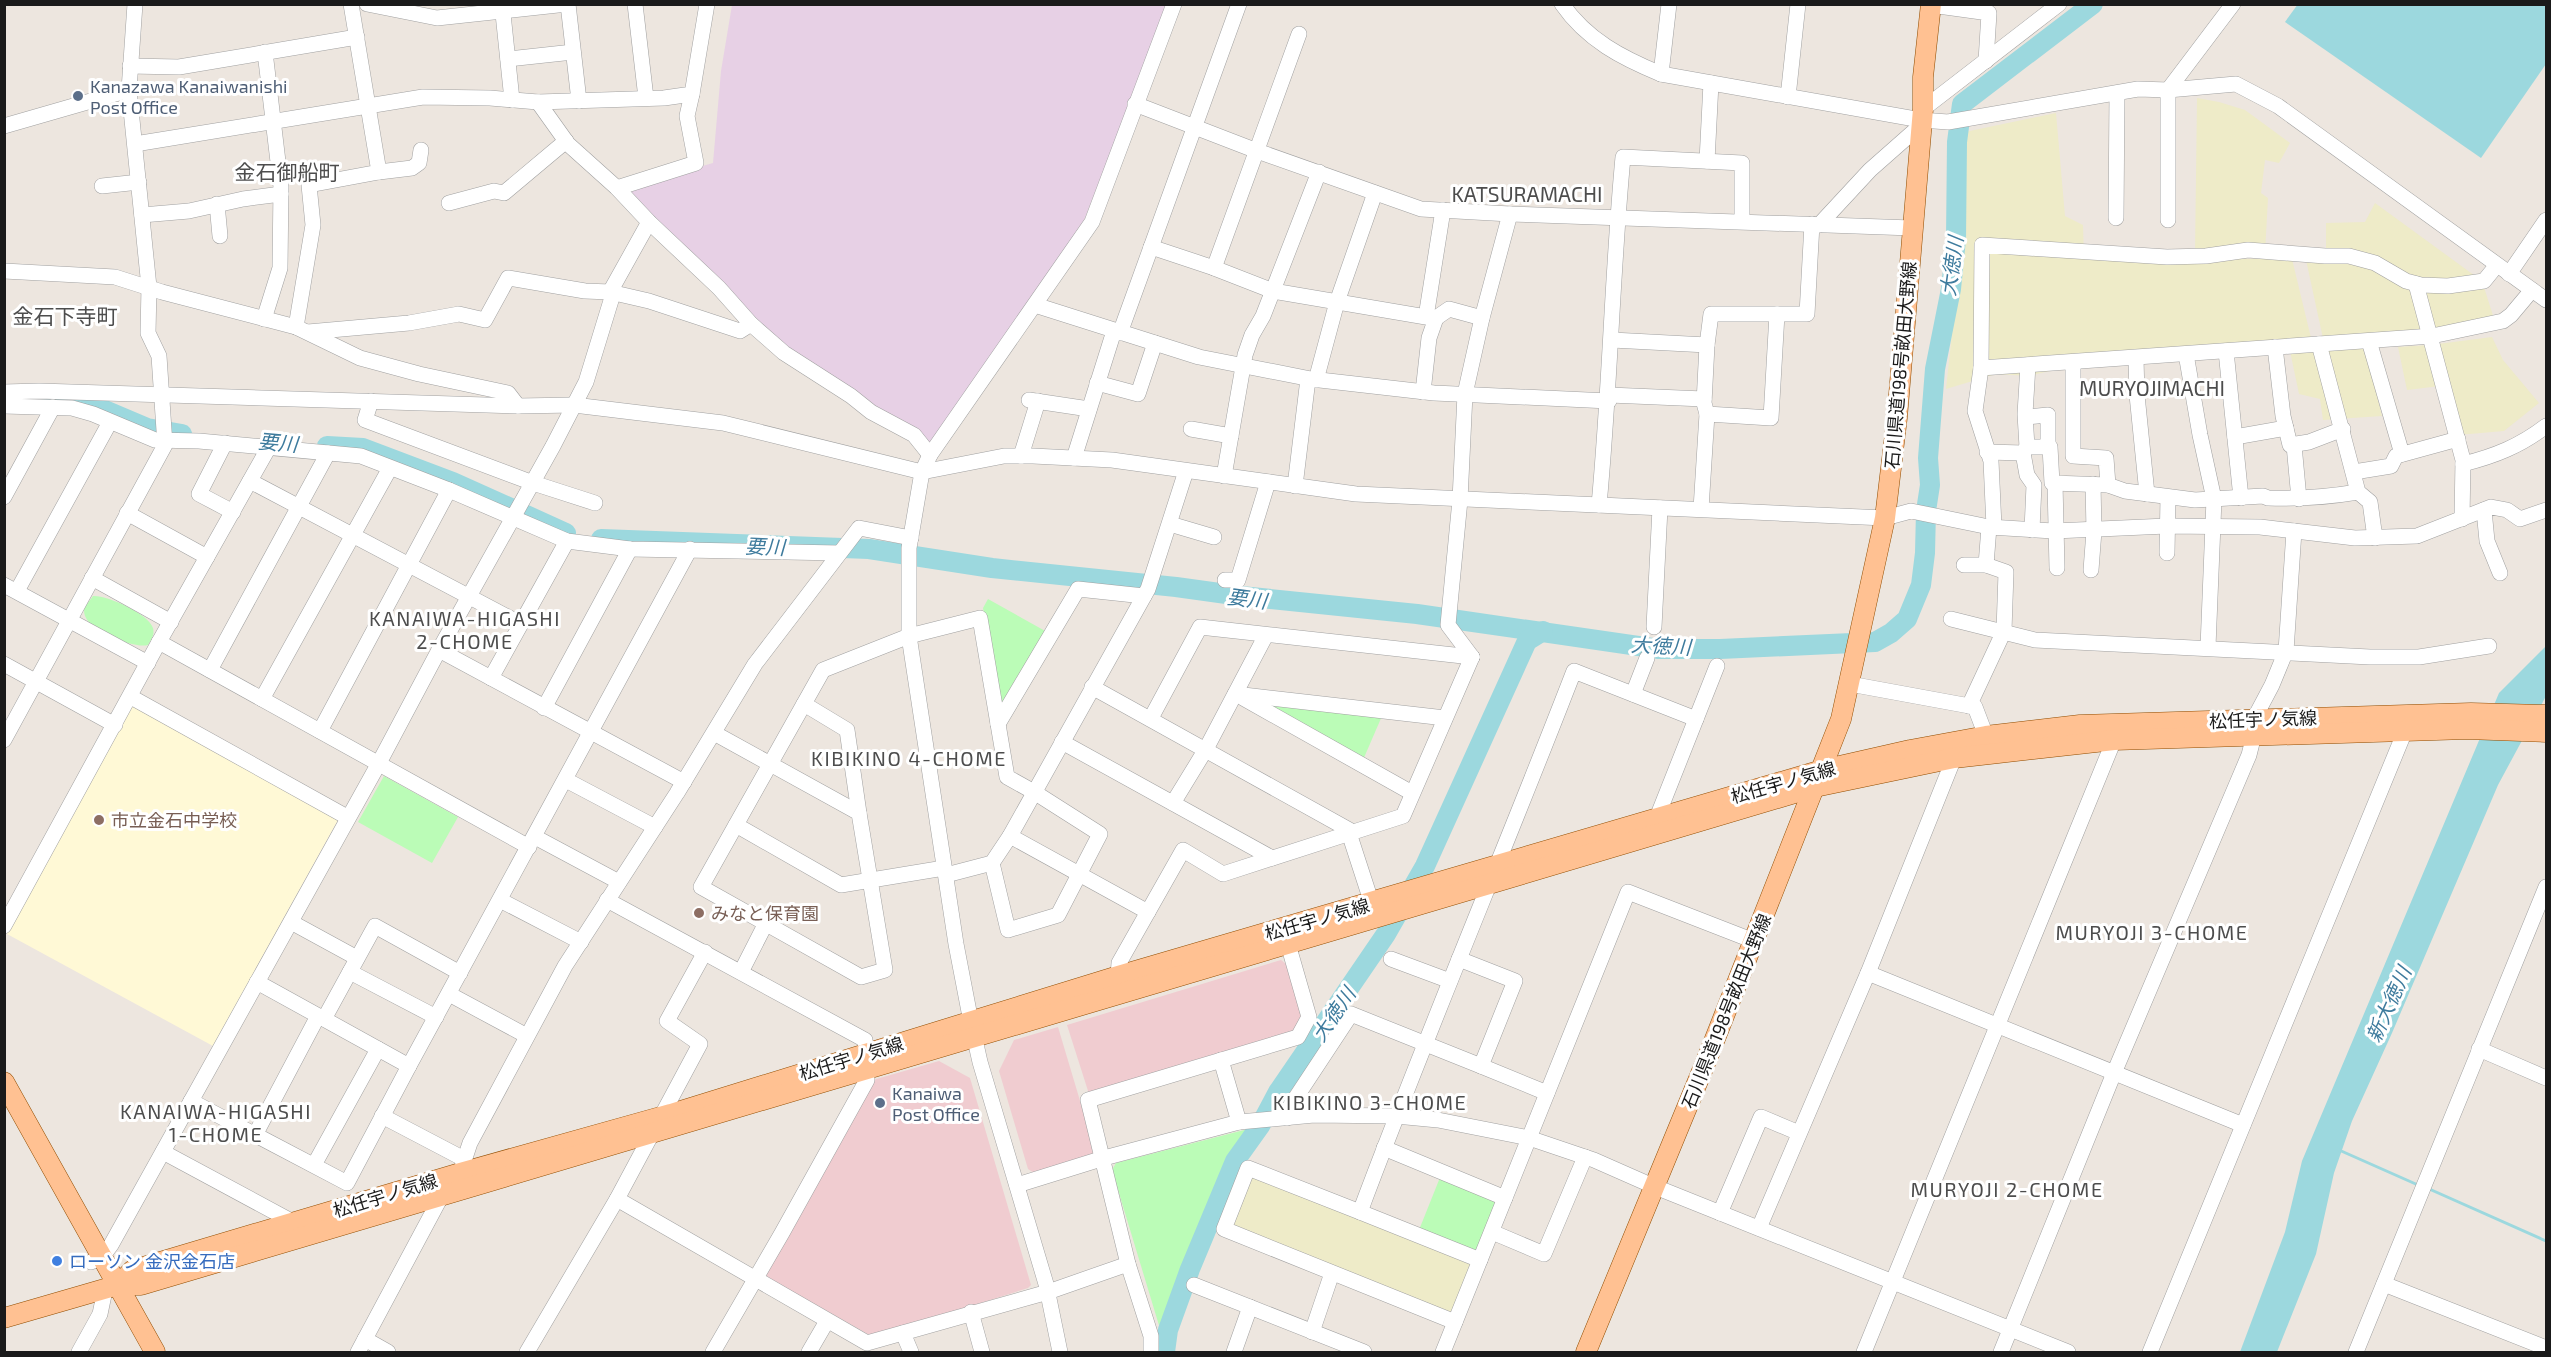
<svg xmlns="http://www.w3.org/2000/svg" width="2551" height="1357" font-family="'Exo 2','Noto Sans JP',sans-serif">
<rect width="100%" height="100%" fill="#ede6df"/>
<g fill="#f0ccd0">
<path d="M 1281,960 L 1286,964 L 1302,1015 L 1291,1034 L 1089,1094 L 1067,1025 Z"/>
<path d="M 1058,1027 L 1095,1151 L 1093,1154 L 1034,1173 L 1028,1169 L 999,1071 L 1014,1040 Z"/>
<path d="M 939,1061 L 970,1078 L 1031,1285 L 1028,1288 L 873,1337 L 768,1278 L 766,1274 L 873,1080 Z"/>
</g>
<path fill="#e7d0e5" d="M 732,5 L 1168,5 L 1083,223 L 929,450 L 787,352 L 626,188 L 713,163 L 721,71 Z"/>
<path fill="#fff9d6" d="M 132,703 L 339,818 L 213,1046 L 7,934 Z"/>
<g fill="#eeebc8">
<path d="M 2197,98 L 2219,102 L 2245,110 L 2290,143 L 2279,163 L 2265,160 L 2261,193 L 2268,198 L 2265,253 L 2195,254 Z"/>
<path d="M 2056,113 L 2065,216 L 2083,225 L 2084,258 L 2292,259 L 2312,342 L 2057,369 L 2029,376 L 1996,374 L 1946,389 L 1961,250 L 1965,132 Z"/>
<path d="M 2375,203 L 2482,281 L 2497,328 L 2438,336 L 2423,291 L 2385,263 L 2326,254 L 2326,223 L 2365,222 Z"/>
<path d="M 2306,260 L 2377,267 L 2417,296 L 2422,334 L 2324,343 Z"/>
<path d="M 2492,337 L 2503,360 L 2539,403 L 2504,431 L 2458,435 L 2438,344 Z"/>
<path d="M 2430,345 L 2440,386 L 2407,390 L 2398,347 Z"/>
<path d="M 2365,346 L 2382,416 L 2323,420 L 2320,399 L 2299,394 L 2290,351 Z"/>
<path d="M 1256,1177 L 1470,1261 L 1470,1267 L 1454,1310 L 1448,1313 L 1236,1229 L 1233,1223 L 1249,1179 Z"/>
</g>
<g fill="#bbfcb7">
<path d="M 93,596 C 107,595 149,614 153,628 C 155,635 151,640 148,645 C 134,649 92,631 86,618 C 84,615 84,611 84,608 Z"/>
<path d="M 988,599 L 1047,632 L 1006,704 L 998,702 L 983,608 Z"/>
<path d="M 1271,702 L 1382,716 L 1363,760 L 1268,706 Z"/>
<path d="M 384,776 L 458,817 L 432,863 L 358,822 Z"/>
<path d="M 1248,1129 L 1229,1158 L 1181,1275 L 1161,1332 L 1112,1170 L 1116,1163 Z"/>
<path d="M 1441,1175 L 1493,1197 L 1496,1203 L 1479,1248 L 1472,1252 L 1419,1230 Z"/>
</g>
<g fill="#9cd8de">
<path d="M 2298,4 L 2546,5 L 2546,64 L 2481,158 L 2285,22 Z"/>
<path d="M 2546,646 L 2546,696 L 2498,785 L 2392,1033 L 2352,1121 L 2334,1173 L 2316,1254 L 2277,1352 L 2240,1352 L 2285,1232 L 2302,1161 L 2499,693 Z"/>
</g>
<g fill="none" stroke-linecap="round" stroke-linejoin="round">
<g stroke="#9cd8de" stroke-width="3">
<path d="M 2339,1150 L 2418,1185"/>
<path d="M 2427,1188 L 2546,1241"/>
</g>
<g stroke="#9cd8de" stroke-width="20">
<path d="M 22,398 L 88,403 L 147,428 L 182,434"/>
<path d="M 327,446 L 363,448 L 453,482 L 566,533"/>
<path d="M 601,539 L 869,549 L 992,568 L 1176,587 L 1241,596 L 1417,614 L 1659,649 L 1720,649 L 1875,642 L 1891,633 L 1907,619 L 1921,585 L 1925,553 L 1926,511 L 1930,485 L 1928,458 L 1935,369 L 1951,289 L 1956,239 L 1957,142 L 1962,104 L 2093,4"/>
<path d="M 1165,1352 L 1168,1330 L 1190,1269 L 1235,1161 L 1260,1126 L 1278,1092 L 1386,934 L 1425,866 L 1527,641 L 1543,631"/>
</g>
<g stroke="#a1a1a1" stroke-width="16">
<g id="minor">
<path d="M 367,4 L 437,18 L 567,4"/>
<path d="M 502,4 L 512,100"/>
<path d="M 568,4 L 579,101"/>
<path d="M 635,4 L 646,98"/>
<path d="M 1562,4 C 1587,40 1622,58 1661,74 L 1921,120 L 1948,122 L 2138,89 L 2168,90 L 2236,84 L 2278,106 L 2546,300"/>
<path d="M 1931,5 L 1989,13 L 1986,61"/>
<path d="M 508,59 L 573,52"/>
<path d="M 130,66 L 179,67 L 357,37"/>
<path d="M 1661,74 L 1669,4"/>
<path d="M 1788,97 L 1798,4"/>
<path d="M 538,102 L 568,144 L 617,188 L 649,222 L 719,288 L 751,324 L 784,353 L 851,396 L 871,412 L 914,435 L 930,455"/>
<path d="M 1135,104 L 1257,151 L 1421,209 L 1510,214 L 1912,228"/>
<path d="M 1923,109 L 2059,4"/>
<path d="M 4,126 L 129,90"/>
<path d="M 135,144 L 423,97 L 490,98 L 538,102 L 664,98 L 692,94 L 707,4"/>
<path d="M 1707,161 L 1711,83"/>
<path d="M 379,172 L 412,168 L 419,163 L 421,150"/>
<path d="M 102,186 L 139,182"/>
<path d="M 617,188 L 696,163 L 687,116 L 692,94"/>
<path d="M 449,203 L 494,191 L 504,193 L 566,141"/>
<path d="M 217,204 L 220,236"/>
<path d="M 142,215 L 189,211 L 243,199 L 281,194"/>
<path d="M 2116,218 L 2117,93"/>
<path d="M 2168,220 L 2168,90 L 2233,4"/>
<path d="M 1819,225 L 1870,170 L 1921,125"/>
<path d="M 1151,247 L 1214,268 L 1299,34"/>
<path d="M 2497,265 L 2484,281 L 2448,286 L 2421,285 L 2406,281 L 2375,263 L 2349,256 L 2325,256 L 2248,250 L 2206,256 L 2167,257 L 1982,245 L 1981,368 L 2432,336 L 2503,321 L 2511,315 L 2532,290"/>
<path d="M 1214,268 L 1273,291 L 1426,317 L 1443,210"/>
<path d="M 4,271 L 115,277 L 162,292 L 296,327 L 360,358 L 419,374 L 508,393 L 518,406"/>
<path d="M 2509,274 L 2546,220"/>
<path d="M 2416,284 L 2463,460 L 2462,519"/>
<path d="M 610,292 L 649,222"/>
<path d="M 1035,305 L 1199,357 L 1311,379 L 1434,393 L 1609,401"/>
<path d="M 1426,315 L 1436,318 L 1449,309 L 1482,318"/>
<path d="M 264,319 L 280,268 L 281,187 L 265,52"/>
<path d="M 296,327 L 313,225 L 309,185 L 379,172 L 351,4"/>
<path d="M 308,332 L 409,323 L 459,314 L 485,320 L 508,278 L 585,291 L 610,292 L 649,301 L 740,331 L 751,324"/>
<path d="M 1120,333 L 1239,4"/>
<path d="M 1612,340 L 1707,345 L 1711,314 L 1807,314 L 1812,224"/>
<path d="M 2369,341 L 2402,454"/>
<path d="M 2319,344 L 2358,492 L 2370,502 L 2375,538"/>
<path d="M 1707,345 L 1704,403 L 1707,414 L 1771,418 L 1777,314"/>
<path d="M 2275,347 L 2283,416 L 2290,445 L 2309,442 L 2343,429"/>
<path d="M 2226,351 L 2241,498"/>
<path d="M 2186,354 L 2200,435 L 2214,499 L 2208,647"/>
<path d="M 2136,359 L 2137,395 L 2147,494"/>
<path d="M 2073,362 L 2073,456 L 2106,458 L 2108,485"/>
<path d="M 1981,368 L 1975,411 L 1991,461 L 1994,527"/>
<path d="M 1316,380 L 1337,302 L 1375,193"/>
<path d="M 1097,383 L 1138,394 L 1155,343"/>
<path d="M 4,392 L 39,391 L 518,406 L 574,405 L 723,423 L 922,472 L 1004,456 L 1033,456 L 1112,460 L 1356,494 L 1885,518 L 1911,511 L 1989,527 L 2054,531 L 2167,526 L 2260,527 L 2355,538 L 2417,536 L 2491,507 L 2507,510 L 2520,519 L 2546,510"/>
<path d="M 1423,392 L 1429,338 L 1436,318"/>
<path d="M 1609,395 L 1704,399"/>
<path d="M 1029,400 L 1089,409"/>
<path d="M 371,401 L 365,420 L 533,483 L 595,503"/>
<path d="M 4,406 L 72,408 L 93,414 L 155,440 L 199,441 L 361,456 L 449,490 L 567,541 L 630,549 L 839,553"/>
<path d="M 2026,417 L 2048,415 L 2048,447"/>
<path d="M 1191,429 L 1231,436"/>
<path d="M 2235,437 L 2286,428"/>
<path d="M 225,443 L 199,494 L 233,512"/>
<path d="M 2294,445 L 2299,499"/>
<path d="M 2027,447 L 2025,414 L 2028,365"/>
<path d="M 1987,452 L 2023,453 L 2027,447 L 2050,447 L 2052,483 L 2108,485 L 2125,491 L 2195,500 L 2263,496 L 2268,498 C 2299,499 2328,497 2358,492"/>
<path d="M 2023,453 L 2027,475 L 2034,485 L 2032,530"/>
<path d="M 1021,456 L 1038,401"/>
<path d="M 1074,458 L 1114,331"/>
<path d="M 2463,464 C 2495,456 2520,446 2546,426"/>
<path d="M 2354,472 L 2391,466 L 2396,456 L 2458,439"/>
<path d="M 1224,476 L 1245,355 L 1252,335 L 1263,316 L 1319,172"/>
<path d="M 250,481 L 521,624"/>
<path d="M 2055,483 L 2057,568"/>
<path d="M 1295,486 L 1308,379"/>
<path d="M 4,497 L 53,407"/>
<path d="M 1599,505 C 1610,389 1612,273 1623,157 L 1742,163 L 1742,221"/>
<path d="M 1701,509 L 1707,414"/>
<path d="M 2484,510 L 2487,541 L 2500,573"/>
<path d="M 127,513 L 207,557"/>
<path d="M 1170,524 L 1214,537"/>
<path d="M 2167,553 L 2168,497"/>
<path d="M 1964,565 L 1986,565 L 2006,572 L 2004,631 L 1969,706"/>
<path d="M 1986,565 L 1989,527"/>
<path d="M 2091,570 L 2094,531 L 2093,484"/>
<path d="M 92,578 L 171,622"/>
<path d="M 1225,580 L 1238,580 L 1268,482"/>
<path d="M 4,585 L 148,663"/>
<path d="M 17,591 L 110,422"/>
<path d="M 1951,619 L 2035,640 L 2370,657 L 2419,657 L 2489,646"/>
<path d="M 1654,627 L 1660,508"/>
<path d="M 159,642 L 529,847"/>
<path d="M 439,650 L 684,782"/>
<path d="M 1472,657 L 1448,625 L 1460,500 L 1465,394 L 1482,318 L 1510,214"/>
<path d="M 4,664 L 115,725"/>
<path d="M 210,670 L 328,453"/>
<path d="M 491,678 L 567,541"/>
<path d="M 1850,684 L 1975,707 L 1986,736"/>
<path d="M 1092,687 L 1353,832"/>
<path d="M 1235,694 L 1445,718"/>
<path d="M 1633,694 L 1647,658"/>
<path d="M 131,697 L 347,817"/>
<path d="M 1243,698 L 1412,793"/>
<path d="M 262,699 L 390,468"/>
<path d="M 804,704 L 847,730 L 859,813"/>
<path d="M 544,708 L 630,549"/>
<path d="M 1151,718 L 1200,627 L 1472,657"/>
<path d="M 998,724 L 1078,589 L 1144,596"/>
<path d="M 320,731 L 449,490"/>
<path d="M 714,733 L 859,813 L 885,970 L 861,977 L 701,887 L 823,670 L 909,636 L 980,618 L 1007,777 L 1034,792 L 1100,834 L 1058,915 L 1008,930 L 992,863"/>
<path d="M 4,740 L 165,445 L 159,356 L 148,333 L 149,287 L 129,90 L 135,4"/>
<path d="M 1062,742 L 1272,858"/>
<path d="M 566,780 L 655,827"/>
<path d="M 1173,803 L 1206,749 L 1266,635"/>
<path d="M 736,825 L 841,885 L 944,868"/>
<path d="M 1654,825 L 1717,666"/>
<path d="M 1349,833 L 1374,910"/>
<path d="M 1010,836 L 1148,912"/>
<path d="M 535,837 L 619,882"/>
<path d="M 946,875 L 992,863 L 1010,836 L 1148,589 L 1186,471"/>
<path d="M 500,900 L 581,942"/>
<path d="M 607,900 L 865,1040 L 867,1080 L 782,1233 L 713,1352"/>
<path d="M 291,922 L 357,958"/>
<path d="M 4,926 L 159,642 L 269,447"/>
<path d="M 1391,959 L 1450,981"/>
<path d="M 1459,959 L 1515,981 L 1481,1066 L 1547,1093"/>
<path d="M 350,972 L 436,1017"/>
<path d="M 741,972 L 766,923"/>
<path d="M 1868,973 L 2243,1125"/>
<path d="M 1118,976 L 1119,963 L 1183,850 L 1223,874 L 1403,816 L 1472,657"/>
<path d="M 257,982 L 409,1066 L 690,549"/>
<path d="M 449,994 L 527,1036"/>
<path d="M 324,1019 L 375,926 L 460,973"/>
<path d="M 2479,1049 L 2546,1078"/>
<path d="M 1221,1060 L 1239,1122"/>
<path d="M 191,1101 L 347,1183 L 409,1066"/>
<path d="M 382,1116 L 464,1159"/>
<path d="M 1287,1118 L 1289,1108 L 1351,1014 L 1481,1066"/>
<path d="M 255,1135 L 318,1016"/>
<path d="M 1384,1148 L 1505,1198"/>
<path d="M 163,1152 L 293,1222 L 295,1227"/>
<path d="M 314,1165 L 378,1049"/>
<path d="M 1017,1185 L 1104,1158 L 1239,1122 L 1314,1115 L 1396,1116 L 1438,1120 L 1529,1138 L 1594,1160 L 1653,1186 L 2068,1352"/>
<path d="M 617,1199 L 867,1343 L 1048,1292 L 1128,1264"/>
<path d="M 1360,1212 L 1248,1168 L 1224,1229 L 1455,1322"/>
<path d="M 1720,1213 L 1761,1117 L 1799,1133"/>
<path d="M 1759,1228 L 1868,973 L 1954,758"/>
<path d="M 1492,1232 L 1544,1254 L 1585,1157"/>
<path d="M 1480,1260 L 1628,892 L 1754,941"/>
<path d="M 91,1262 L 102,1257 L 111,1245 L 379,763 L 439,650 L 553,446 L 586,382 L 613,294"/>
<path d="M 2384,1284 L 2546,1348"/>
<path d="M 1194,1285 L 1364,1352"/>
<path d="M 971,1312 L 982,1352"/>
<path d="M 1312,1332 L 1332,1273"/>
<path d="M 903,1333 L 911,1352"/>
<path d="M 365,1339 L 388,1352"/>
<path d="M 79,1352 L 100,1314 L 105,1290"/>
<path d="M 358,1352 L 442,1195 L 460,1173 L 470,1143 L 565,966 L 677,793 L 755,664 L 859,528 L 911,538"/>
<path d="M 527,1352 L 617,1199 L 700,1044 L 667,1021 L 705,952"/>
<path d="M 809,1352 L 827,1321"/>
<path d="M 1060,1352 L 1046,1284 L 980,1062 L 971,1022 L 956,944 L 909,636 L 909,548 L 922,472 L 930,455 L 1092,222 L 1174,4"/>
<path d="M 1151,1352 L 1151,1336 L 1128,1264 L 1088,1100 L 1298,1037 L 1309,1017 L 1288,944"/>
<path d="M 1234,1352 L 1250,1307"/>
<path d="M 1443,1352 L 1480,1260 L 1360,1212 C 1428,1030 1504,852 1574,671 L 1696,719"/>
<path d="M 1864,1352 L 2114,740"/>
<path d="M 2001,1352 L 2114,1073 L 2249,755 L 2254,735 L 2254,719 L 2272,685 L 2286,651 L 2294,531"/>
<path d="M 2150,1352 L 2405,731"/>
<path d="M 2356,1352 L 2546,887"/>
</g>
</g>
<g stroke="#914d00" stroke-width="21">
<g id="major">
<path d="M 4,1082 L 155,1352"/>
<path d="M 118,1285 L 133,1270 L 460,1173 L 671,1114 L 1118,976 L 1822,770 L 1910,750 L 1986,736 L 2080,725 L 2471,713 L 2546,715"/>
<path d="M 4,1318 L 118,1285 L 141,1285 L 1815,787 L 1954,758 L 2114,740 L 2467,729 L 2546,732"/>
<path d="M 1586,1352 L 1709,1054 L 1841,719 L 1885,518 L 1897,418 L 1923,109 L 1923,77 L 1931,4"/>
</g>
</g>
<use href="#minor" stroke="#fff" stroke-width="15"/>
<use href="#major" stroke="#ffc192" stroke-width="20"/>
</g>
<g fill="#5c6f8a" stroke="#fff" stroke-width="2">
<circle cx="78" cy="96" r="6"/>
<circle cx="880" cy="1103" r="6"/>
</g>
<g fill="#8d6e63" stroke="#fff" stroke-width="2">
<circle cx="99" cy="820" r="6"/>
<circle cx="699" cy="913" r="6"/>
</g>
<circle fill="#3f7fe0" stroke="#fff" stroke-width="2" cx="57" cy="1261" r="6"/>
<g text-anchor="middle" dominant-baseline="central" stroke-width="6" stroke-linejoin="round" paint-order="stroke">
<g font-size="18" fill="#4e5e75" stroke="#fff" text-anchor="start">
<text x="90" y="86">Kanazawa Kanaiwanishi<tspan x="90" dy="21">Post Office</tspan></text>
<text x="892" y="1093">Kanaiwa<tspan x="892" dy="21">Post Office</tspan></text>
</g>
<g font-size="18" fill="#1a1a1a" stroke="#fff">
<text transform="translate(1900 365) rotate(-85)">石川県道198号畝田大野線</text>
<text transform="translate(2263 719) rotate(-2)">松任宇ノ気線</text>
<text transform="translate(1783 782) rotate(-16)">松任宇ノ気線</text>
<text transform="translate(1317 919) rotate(-16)">松任宇ノ気線</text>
<text transform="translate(1726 1011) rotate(-68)">石川県道198号畝田大野線</text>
<text transform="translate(851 1058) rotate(-17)">松任宇ノ気線</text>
<text transform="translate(385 1195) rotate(-17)">松任宇ノ気線</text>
</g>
<g font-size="18" fill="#785e54" stroke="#fff" text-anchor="start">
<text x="111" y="820">市立金石中学校</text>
<text x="711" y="913">みなと保育園</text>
</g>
<g font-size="18" fill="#366cbe" stroke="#fff" text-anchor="start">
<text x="69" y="1261">ローソン 金沢金石店</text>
</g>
<g font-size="20" font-style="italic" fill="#3e7b9d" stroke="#fff">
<text transform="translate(1951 266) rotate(-82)">大徳川</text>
<text transform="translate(278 442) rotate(5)">要川</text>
<text transform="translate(765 546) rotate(2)">要川</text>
<text transform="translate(1247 598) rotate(7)">要川</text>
<text transform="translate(1661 645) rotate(3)">大徳川</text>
<text transform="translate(2388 1004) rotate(-66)">新大徳川</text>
<text transform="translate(1333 1014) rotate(-56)">大徳川</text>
</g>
<g font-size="20" letter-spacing="1.5" fill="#4d4d4d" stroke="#fff">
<text x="465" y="618">KANAIWA-HIGASHI<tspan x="465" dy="23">2-CHOME</tspan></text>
<text x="909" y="758">KIBIKINO 4-CHOME</text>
<text x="2152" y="932">MURYOJI 3-CHOME</text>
<text x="1370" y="1102">KIBIKINO 3-CHOME</text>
<text x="216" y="1111">KANAIWA-HIGASHI<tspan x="216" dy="23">1-CHOME</tspan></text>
<text x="2007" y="1189">MURYOJI 2-CHOME</text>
</g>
<g font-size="21" fill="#4d4d4d" stroke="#fff">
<text x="287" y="171">金石御船町</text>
<text x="1527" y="193">KATSURAMACHI</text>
<text x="65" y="315">金石下寺町</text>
<text x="2152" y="387">MURYOJIMACHI</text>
</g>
</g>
<rect width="2551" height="1357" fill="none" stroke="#1a1a1a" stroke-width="12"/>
</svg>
